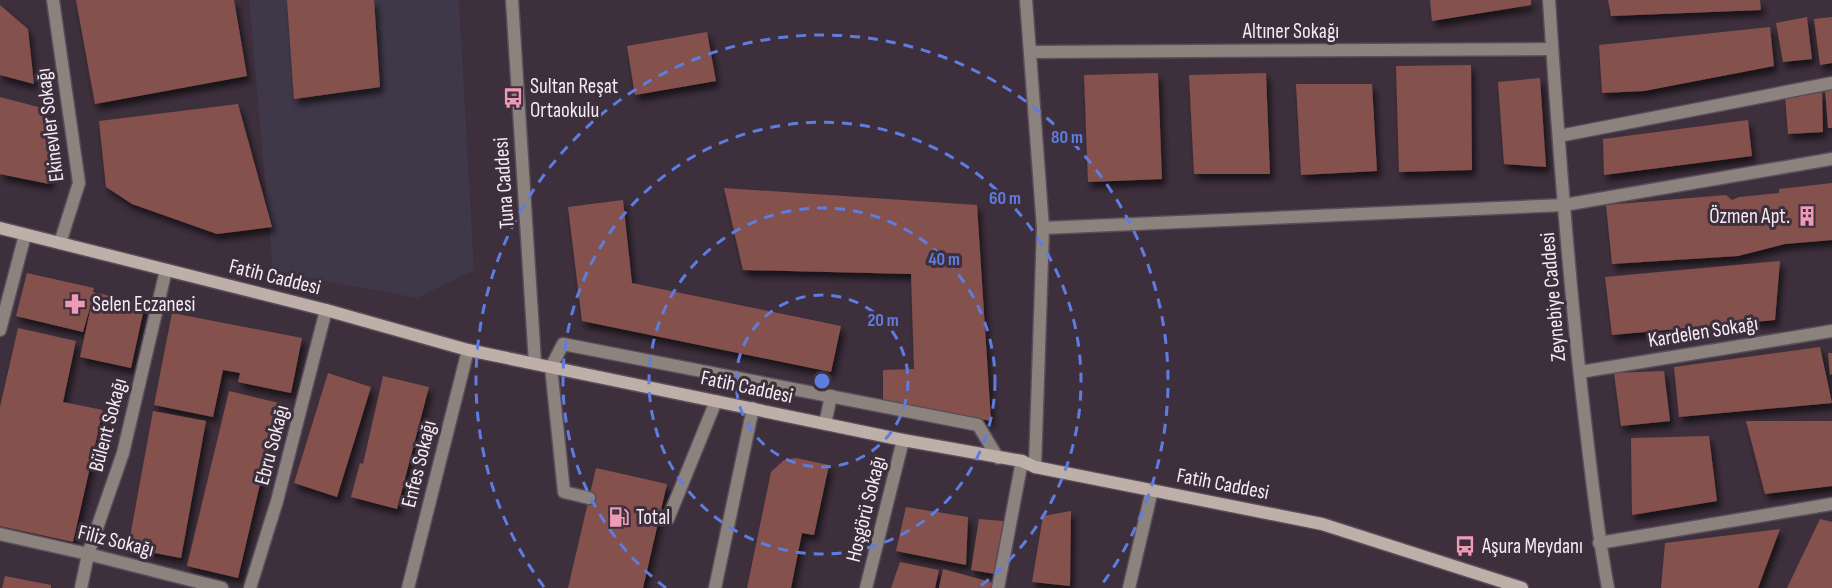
<svg xmlns="http://www.w3.org/2000/svg" width="1832" height="588" font-family="'Sofia Sans Condensed',sans-serif">
<defs>
<filter id="shadow"><feDropShadow dx="3.5" dy="6" stdDeviation="3" flood-color="#0009"/></filter>
</defs>
<rect width="100%" height="100%" fill="#3d2f3c"/>
<path fill="#3f3849" d="M 249,0 L 459,0 L 474,270 L 417,298 L 273,271 Z"/>
<g fill="#84514d" filter="url(#shadow)">
<path d="M 76,0 L 234,0 L 247,76 L 95,104 Z"/>
<path d="M 287,0 L 374,0 L 380,87 L 294,99 Z"/>
<path d="M 1430,0 L 1531,0 L 1531,5 L 1432,21 Z"/>
<path d="M 1608,0 L 1760,0 L 1761,10 L 1611,16 Z"/>
<path d="M 0,5 L 28,29 L 34,84 L 0,75 Z"/>
<path d="M 1807,17 L 1812,59 L 1783,62 L 1776,23 Z"/>
<path d="M 1832,17 L 1832,63 L 1820,65 L 1814,19 Z"/>
<path d="M 1770,27 L 1774,66 L 1644,91 L 1602,93 L 1599,45 Z"/>
<path d="M 707,32 L 716,81 L 635,95 L 627,46 Z"/>
<path d="M 1471,65 L 1472,170 L 1399,172 L 1396,66 Z"/>
<path d="M 1158,73 L 1162,179 L 1088,182 L 1084,75 Z"/>
<path d="M 1266,73 L 1270,174 L 1194,174 L 1189,75 Z"/>
<path d="M 1540,78 L 1546,167 L 1504,164 L 1498,82 Z"/>
<path d="M 1296,84 L 1372,84 L 1377,171 L 1301,175 Z"/>
<path d="M 1832,87 L 1832,128 L 1828,128 L 1825,88 Z"/>
<path d="M 1822,92 L 1823,132 L 1788,134 L 1785,96 Z"/>
<path d="M 0,97 L 46,109 L 54,154 L 49,184 L 0,174 Z"/>
<path d="M 238,104 L 272,227 L 217,234 L 132,204 L 106,187 L 99,121 Z"/>
<path d="M 1748,120 L 1752,156 L 1604,175 L 1603,139 Z"/>
<path d="M 1832,183 L 1832,240 L 1785,244 L 1738,256 L 1612,264 L 1606,205 L 1726,195 L 1732,200 L 1739,197 L 1779,193 L 1779,189 Z"/>
<path d="M 724,188 L 977,205 L 991,421 L 883,401 L 883,370 L 914,369 L 911,274 L 743,270 Z"/>
<path d="M 623,200 L 632,283 L 841,326 L 831,372 L 582,321 L 568,207 Z"/>
<path d="M 1780,261 L 1775,320 L 1612,335 L 1605,277 Z"/>
<path d="M 27,273 L 94,288 L 93,292 L 145,304 L 131,368 L 80,357 L 93,297 L 83,332 L 16,316 Z"/>
<path d="M 172,313 L 302,338 L 291,393 L 238,382 L 240,373 L 223,370 L 213,417 L 154,405 Z"/>
<path d="M 18,328 L 76,341 L 63,402 L 103,410 L 73,542 L 0,526 L 0,407 Z"/>
<path d="M 1820,347 L 1832,403 L 1679,417 L 1674,367 Z"/>
<path d="M 1828,353 L 1832,353 L 1832,374 L 1830,375 Z"/>
<path d="M 1664,371 L 1670,421 L 1621,426 L 1614,373 Z"/>
<path d="M 328,373 L 371,387 L 337,497 L 294,483 Z"/>
<path d="M 383,376 L 429,387 L 397,509 L 351,497 L 360,463 L 363,464 Z"/>
<path d="M 229,391 L 279,403 L 238,578 L 187,566 Z"/>
<path d="M 153,411 L 206,421 L 181,558 L 128,548 Z"/>
<path d="M 1746,421 L 1832,421 L 1832,486 L 1765,494 Z"/>
<path d="M 1709,436 L 1717,501 L 1632,515 L 1631,438 Z"/>
<path d="M 796,458 L 829,465 L 814,535 L 802,533 L 791,588 L 747,588 L 771,472 L 784,460 Z"/>
<path d="M 596,468 L 667,484 L 643,588 L 568,588 Z"/>
<path d="M 906,507 L 968,517 L 966,565 L 896,551 Z"/>
<path d="M 1071,511 L 1070,586 L 1032,582 L 1043,516 Z"/>
<path d="M 979,519 L 1003,521 L 1001,575 L 971,570 Z"/>
<path d="M 1820,519 L 1832,522 L 1832,588 L 1787,588 Z"/>
<path d="M 1780,529 L 1758,588 L 1661,588 L 1665,543 Z"/>
<path d="M 900,562 L 939,570 L 935,588 L 891,588 Z"/>
<path d="M 943,569 L 994,583 L 993,588 L 939,588 Z"/>
<path d="M 5,576 L 51,585 L 51,588 L 2,588 Z"/>
</g>
<g fill="none" stroke-linecap="round" stroke-linejoin="round">
<g stroke="#5a4d59" stroke-width="15">
<g id="lane">
<path d="M 825,424 L 831,396"/>
<path d="M 589,498 L 564,492 L 551,367 L 563,344 L 978,425 L 998,458"/>
<path d="M 659,516 L 668,519 L 716,401"/>
</g>
</g>
<g stroke="#5a4d59" stroke-width="15">
<g id="street">
<path d="M 53,0 L 79,183 L 60,243"/>
<path d="M 512,0 L 535,363"/>
<path d="M 1026,0 L 1043,228 L 1035,467"/>
<path d="M 1549,0 C 1558,138 1568,275 1584,412 C 1591,471 1597,530 1608,588"/>
<path d="M 1030,52 L 1552,49"/>
<path d="M 1559,136 L 1832,83"/>
<path d="M 1043,228 L 1564,205 L 1832,159"/>
<path d="M 0,330 L 25,235"/>
<path d="M 1580,372 L 1832,331"/>
<path d="M 0,534 L 88,554 L 222,588"/>
<path d="M 1599,543 L 1832,504"/>
<path d="M 81,588 L 88,554 L 123,453 L 166,270"/>
<path d="M 250,588 L 277,501 L 326,310"/>
<path d="M 408,588 L 468,350"/>
<path d="M 715,588 L 753,408"/>
<path d="M 866,588 L 903,440"/>
<path d="M 998,588 L 1022,461"/>
<path d="M 1129,588 L 1152,490"/>
</g>
</g>
<g stroke="#5a4d59" stroke-width="15">
<path id="secondary" d="M 0,228 L 326,310 L 468,350 L 903,440 L 1022,461 L 1035,467 L 1322,524 L 1522,588"/>
</g>
<use href="#lane" stroke="#8c837e" stroke-width="12"/>
<use href="#street" stroke="#8c837e" stroke-width="12"/>
<use href="#secondary" stroke="#beb0a8" stroke-width="12"/>
</g>
<g fill="none" stroke="#5e7de0" stroke-width="3" stroke-dasharray="10 8">
<circle cx="822" cy="381" r="86"/>
<circle cx="822" cy="381" r="173"/>
<path d="M666 588A259 259 0 1 1 978 588"/>
<path d="M544 587A346 346 0 1 1 1100 587"/>
</g>
<defs>
<g id="bus-bare" transform="scale(1.62)"><path d="M-5-6H5V4H4V6H2V4H-2V6H-4V4H-5ZM-3.5-4V0h7V-4ZM-3.5 1.2v1.5H-2V1.2ZM2 1.2v1.5H3.5V1.2Z" fill="#f09ab6" stroke="#3d2f3c" stroke-width="2.5" paint-order="stroke"/></g>
<g id="building-bare" transform="scale(1.62)"><path d="M-4-6H4V6H1V3H-1V6H-4ZM-2.5-4.3h1.7v1.8h-1.7ZM.8-4.3h1.7v1.8H.8ZM-2.5-1h1.7V.8h-1.7ZM.8-1h1.7V.8H.8Z" fill="#f09ab6" stroke="#3d2f3c" stroke-width="2.5" paint-order="stroke"/></g>
<g id="pharmacy-bare" transform="scale(1.62)"><path d="M-2-6h4v4h4v4h-4v4h-4v-4h-4v-4h4Z" fill="#f09ab6" stroke="#3d2f3c" stroke-width="2.5" paint-order="stroke"/></g>
<g id="fuel-bare" transform="scale(1.62)"><path d="M-5.5-6h7V0h2V4h1.3V-2.5L3-4.5l.8-.8L6-3V5H2.5V1h-1V6h-7ZM-4.2-4.7v3.2H.2V-4.7Z" fill="#f09ab6" stroke="#3d2f3c" stroke-width="2.5" paint-order="stroke"/></g>
</defs>
<g fill-rule="evenodd">
<use href="#bus-bare" x="513" y="98"/>
<use href="#building-bare" x="1807" y="216"/>
<use href="#pharmacy-bare" x="75" y="304"/>
<use href="#fuel-bare" x="619" y="517"/>
<use href="#bus-bare" x="1465" y="546"/>
</g>
<g text-anchor="middle" dominant-baseline="central" stroke-width="6" stroke-linejoin="round" paint-order="stroke">
<g font-size="21" fill="#f4ebf3" stroke="#3d2f3c">
<text x="1291" y="31">Altıner Sokağı</text>
<text transform="translate(50 125) rotate(-97)">Ekinevler Sokağı</text>
<text transform="translate(504 183) rotate(-94)">Tuna Caddesi</text>
<text transform="translate(275 277) rotate(14)">Fatih Caddesi</text>
<text transform="translate(1553 297) rotate(-95)">Zeynebiye Caddesi</text>
<text transform="translate(1703 332) rotate(-9)">Kardelen Sokağı</text>
<text transform="translate(747 387) rotate(12)">Fatih Caddesi</text>
<text transform="translate(108 425) rotate(-75)">Bülent Sokağı</text>
<text transform="translate(272 445) rotate(-75)">Ebru Sokağı</text>
<text transform="translate(419 464) rotate(-76)">Enfes Sokağı</text>
<text transform="translate(1223 484) rotate(11)">Fatih Caddesi</text>
<text transform="translate(866 509) rotate(-76)">Hoşgörü Sokağı</text>
<text transform="translate(116 541) rotate(14)">Filiz Sokağı</text>
</g>
<g font-size="21" fill="#f4ebf3" stroke="#3d2f3c" text-anchor="start">
<text x="530" y="86">Sultan Reşat<tspan x="530" dy="24">Ortaokulu</tspan></text>
<text x="1790" y="216" text-anchor="end">Özmen Apt.</text>
<text x="92" y="304">Selen Eczanesi</text>
<text x="636" y="517">Total</text>
<text x="1482" y="546">Aşura Meydanı</text>
</g>
</g>
<circle cx="822" cy="381" r="9" fill="#5e7de0" stroke="#3d2f3c" stroke-width="3"/>
<g font-size="18" text-anchor="middle" font-weight="bold" fill="#5e7de0" stroke="#3d2f3c" stroke-width="6" stroke-linejoin="round" paint-order="stroke">
<text x="1067" y="143">80 m</text>
<text x="1005" y="204">60 m</text>
<text x="944" y="265">40 m</text>
<text x="883" y="326">20 m</text>
</g>
</svg>
